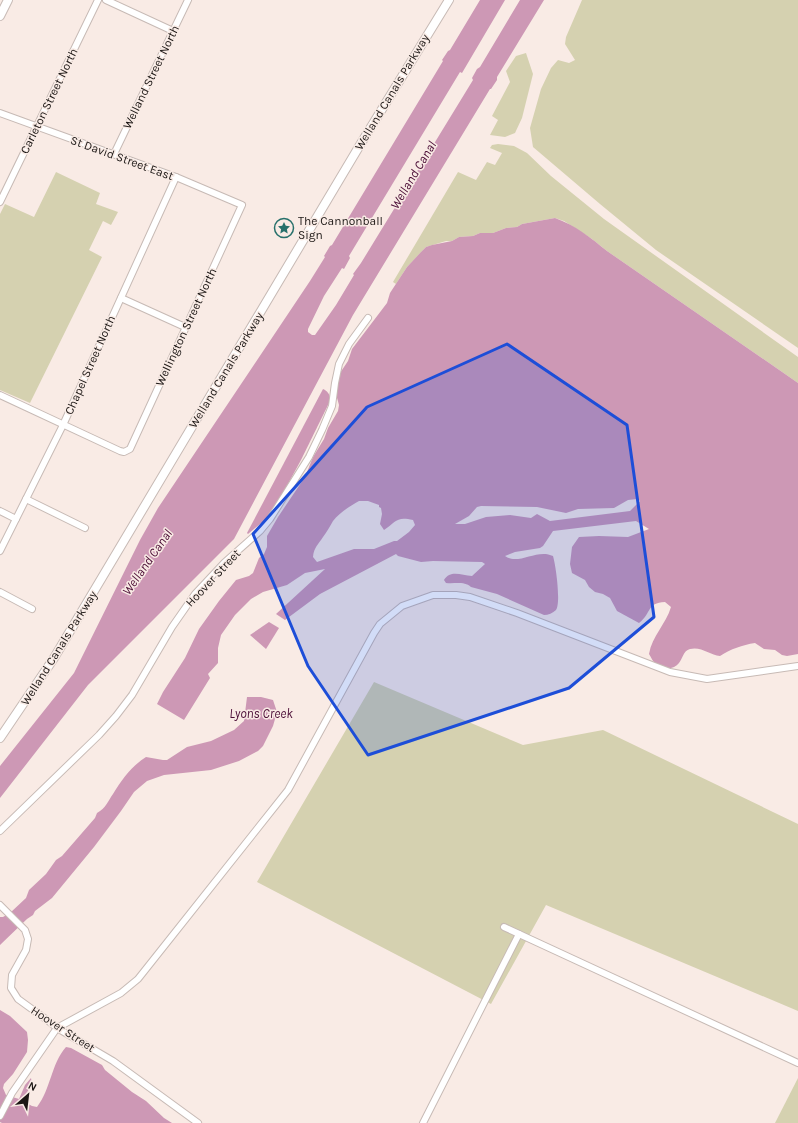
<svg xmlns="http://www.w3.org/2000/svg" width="798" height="1123" font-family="Karla,sans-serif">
<rect width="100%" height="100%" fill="#f9ebe5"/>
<g fill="#d5d1b0">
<path d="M 582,0 L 798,0 L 798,348 L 656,250 L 600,204 L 533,147 L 530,128 L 541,89 L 551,68 L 558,60 L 569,63 L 575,60 L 565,44 L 566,37 Z"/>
<path d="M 526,53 L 533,74 L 522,118 L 515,133 L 505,137 L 490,135 L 498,120 L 492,116 L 510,82 L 506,71 L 516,56 Z"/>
<path d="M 498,144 L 514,146 L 527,153 L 551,176 L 604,219 L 798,357 L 798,383 L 607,251 L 592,239 L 564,221 L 555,218 L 522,224 L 517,227 L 506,228 L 493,233 L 480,233 L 473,236 L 459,237 L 452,241 L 446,241 L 426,247 L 407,267 L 396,284 L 393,282 L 458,172 L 476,180 L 487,162 L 495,165 L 502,153 L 490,148 L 492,145 Z"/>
<path d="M 56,172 L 100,193 L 96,204 L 118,212 L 111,225 L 103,221 L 89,250 L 102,257 L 30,403 L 0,390 L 0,214 L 5,204 L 34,217 Z"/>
<path d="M 374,682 L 523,745 L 603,730 L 798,824 L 798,1011 L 546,905 L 491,1004 L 257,882 Z"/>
<path d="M 798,1078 L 798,1123 L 775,1123 Z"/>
</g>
<g fill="#cd98b5" fill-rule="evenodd">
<path d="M 480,0 L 505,0 L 462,73 L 460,72 L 349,256 L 350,258 L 344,269 L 342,268 L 324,296 L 308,329 L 308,332 L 312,335 L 315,335 L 336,305 L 354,275 L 353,274 L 361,263 L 473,80 L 472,78 L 477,69 L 480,67 L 520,0 L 544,0 L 497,77 L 497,80 L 491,89 L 490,89 L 353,315 L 234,539 L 88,685 L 0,798 L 0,766 L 74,673 L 140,540 L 158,508 L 310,281 L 325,257 L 324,256 L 330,246 L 332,245 L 443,61 L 442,60 L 448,51 L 450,50 Z"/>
<path d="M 555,218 C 575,225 591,238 607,251 L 798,383 L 798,654 L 787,656 L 782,655 L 775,650 L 764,649 L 755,643 C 742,645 731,649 720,656 C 710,655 701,646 690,649 C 683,651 683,658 679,663 C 674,670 663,670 656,664 C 653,662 651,657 649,654 C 652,636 666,624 671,607 L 665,602 C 646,603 652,613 639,623 L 617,611 L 610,598 L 603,594 L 595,592 L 589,587 L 585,580 L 572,573 L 570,564 L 572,547 L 579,537 L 599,536 L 628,537 L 649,529 L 636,521 L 553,531 L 543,546 L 540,548 L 515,552 L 505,556 C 518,566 537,548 553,556 C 556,566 561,603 556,610 C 553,613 548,615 544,615 L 497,594 L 471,587 C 464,581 455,584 446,583 L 444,580 C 451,569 462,576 472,576 L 485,564 L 482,562 L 433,561 L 421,562 L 398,556 L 396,554 L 320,594 L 285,620 L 276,614 L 325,569 L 305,573 L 287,585 L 263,592 L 251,599 L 235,615 L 221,635 L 218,648 L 218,663 L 208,674 L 210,678 L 184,720 L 157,704 L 163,692 L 185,658 L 199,629 L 219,601 L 236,580 L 249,576 L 253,573 L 259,558 L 264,554 L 267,547 L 267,536 L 278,517 L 305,477 L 313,457 L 324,439 L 328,428 L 338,411 L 339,405 L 336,394 L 338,376 L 348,361 L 352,349 L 387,303 L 390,293 L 407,267 L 421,252 L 426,247 L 432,245 L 452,241 L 459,237 L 473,236 L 480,233 L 493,233 L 506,228 L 517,227 L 522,224 ZM 637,499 L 640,501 L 630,511 L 550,521 L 537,514 L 531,518 L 510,515 L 486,517 L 465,524 L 455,524 L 469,516 L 477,507 L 481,506 L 537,507 L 566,513 L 578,509 L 614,508 L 628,500 ZM 359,501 L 368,501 L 379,505 L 379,507 L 381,508 L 382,514 L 380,524 L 384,530 C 396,522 396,516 413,520 L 415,525 L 409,532 L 397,541 L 394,541 L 374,549 L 354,549 L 317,562 L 313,557 C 314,547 318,545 323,537 C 327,532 330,526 333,521 C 339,513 350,506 359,501 Z"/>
<path d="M 323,389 C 329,392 331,396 329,403 L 301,460 L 282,495 L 266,519 L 248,534 L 247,533 Z"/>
<path d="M 269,622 L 279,628 L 266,649 L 250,635 Z"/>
<path d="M 247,697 L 261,697 L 273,700 L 277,712 L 273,726 L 263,746 L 258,751 L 239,761 L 211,770 L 164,775 L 147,781 L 134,792 L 121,811 L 94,847 L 52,898 L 35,911 L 33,915 L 27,919 L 0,945 L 0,917 L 3,917 L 10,913 L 26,898 L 29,890 L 46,874 L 56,860 L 62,856 L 95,818 L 97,813 C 106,808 108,801 113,794 C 122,779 132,766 146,757 L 163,760 L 167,760 L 187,747 L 211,741 L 234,730 L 244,721 Z"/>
<path d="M 0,1010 L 10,1016 L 27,1032 L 28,1040 L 27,1052 L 13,1074 L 4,1084 L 3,1088 L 6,1095 L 19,1099 L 25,1085 L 31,1078 C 33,1086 26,1094 21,1100 L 32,1106 L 37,1107 C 51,1089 51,1064 66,1047 L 71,1048 L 102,1065 L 105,1070 L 132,1092 L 146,1101 L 164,1118 L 172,1123 L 2,1123 L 0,1122 Z"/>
</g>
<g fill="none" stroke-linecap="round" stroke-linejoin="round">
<g stroke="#c7bab5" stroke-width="8">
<g id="street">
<path d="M 106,0 L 173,31"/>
<path d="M 0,113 L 176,177 L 242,205 L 130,449 L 124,452 L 120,451 L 0,395"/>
<path d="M 114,154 L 188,0"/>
<path d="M 0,202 L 98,0"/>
<path d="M 121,298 L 185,327"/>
<path d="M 26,499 L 85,528"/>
<path d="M 0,511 L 16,519"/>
<path d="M 0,551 L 63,425 L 176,177"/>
<path d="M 0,592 L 32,609"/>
<path d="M 0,831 L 99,735 L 116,716 L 132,695 L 172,627 L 195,594 L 224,563 L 260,531 L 270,519 L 309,457 L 322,430 L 332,406 L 335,383 L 339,364 L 349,344 L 368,318"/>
<path d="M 0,905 L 25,930 L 28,939 L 26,950 L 12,975 L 11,988 L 18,999 L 47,1020 L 57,1028 L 113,1061 L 198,1123"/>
<path d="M 504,927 L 798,1063"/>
<path d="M 0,1116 L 12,1093 L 57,1028 L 121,993 L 138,979 L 288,790 L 374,633 L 380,624 L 402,606 L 433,595 L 456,595 L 470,597 L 517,613 L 670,672 L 707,679 L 798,666"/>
<path d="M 423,1123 L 519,934"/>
</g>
</g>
<g stroke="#c7bab5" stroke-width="10">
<g id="secondary">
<path d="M 0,16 L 8,0"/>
<path d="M 0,738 L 54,658 L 360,145 L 449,0"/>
</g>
</g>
<use href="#street" stroke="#fff" stroke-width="6"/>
<use href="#secondary" stroke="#fff" stroke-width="8"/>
</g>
<path fill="#1d4ed8" fill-opacity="0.2" stroke="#1d4ed8" stroke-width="3" stroke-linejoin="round" d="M 507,344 L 627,425 L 654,617 L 569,688 L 368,755 L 308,666 L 253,534 L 367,407 Z"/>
<defs>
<g id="sight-ring" transform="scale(1)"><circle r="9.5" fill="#f9ebe5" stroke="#27706b" stroke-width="1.5"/><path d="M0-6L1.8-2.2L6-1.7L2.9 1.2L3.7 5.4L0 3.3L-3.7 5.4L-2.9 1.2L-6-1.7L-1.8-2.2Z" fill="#27706b"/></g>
</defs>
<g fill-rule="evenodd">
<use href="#sight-ring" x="284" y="228"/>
</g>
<g text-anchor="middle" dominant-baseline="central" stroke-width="3" stroke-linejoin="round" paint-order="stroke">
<g font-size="12" fill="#1c1715" stroke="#f9ebe5">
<text transform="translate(151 77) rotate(-64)">Welland Street North</text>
<text transform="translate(392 92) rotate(-59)">Welland Canals Parkway</text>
<text transform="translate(49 101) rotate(-64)">Carleton Street North</text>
<text transform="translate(122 158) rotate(20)">St David Street East</text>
<text transform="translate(186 327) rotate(-65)">Wellington Street North</text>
<text transform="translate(90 365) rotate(-66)">Chapel Street North</text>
<text transform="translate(226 370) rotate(-59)">Welland Canals Parkway</text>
<text transform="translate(213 578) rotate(-47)">Hoover Street</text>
<text transform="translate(59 648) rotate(-58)">Welland Canals Parkway</text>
<text transform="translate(63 1029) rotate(33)">Hoover Street</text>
</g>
<g font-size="12" fill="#1c1715" stroke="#f9ebe5" text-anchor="start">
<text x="298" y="221">The Cannonball<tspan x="298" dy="14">Sign</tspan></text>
</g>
<g font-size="13" font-style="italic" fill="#4b0d36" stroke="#f9ebe5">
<text transform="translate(413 175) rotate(-59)">Welland Canal</text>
<text transform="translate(147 562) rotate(-55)">Welland Canal</text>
<text x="261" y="713">Lyons Creek</text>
</g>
</g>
<g transform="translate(28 1095) rotate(28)" stroke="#f9ebe5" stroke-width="3" paint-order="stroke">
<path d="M0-3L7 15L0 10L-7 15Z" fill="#1c1715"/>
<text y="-6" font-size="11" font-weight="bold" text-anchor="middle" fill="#1c1715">N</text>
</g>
</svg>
